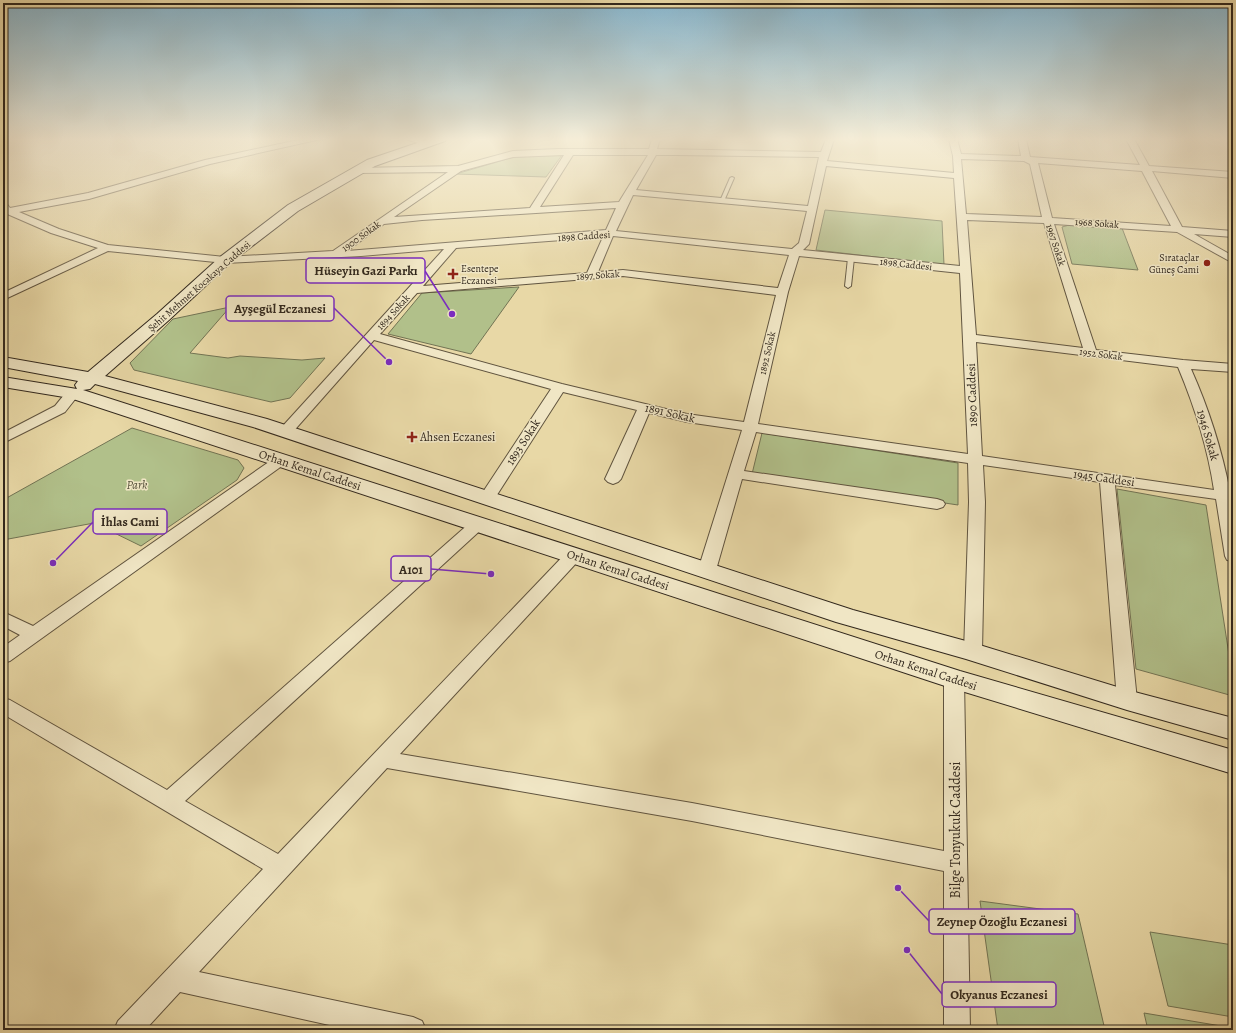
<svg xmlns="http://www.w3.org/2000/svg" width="1236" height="1033" font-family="Alegreya,serif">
<rect width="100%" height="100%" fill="#e8d8a6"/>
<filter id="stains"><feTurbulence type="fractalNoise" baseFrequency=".005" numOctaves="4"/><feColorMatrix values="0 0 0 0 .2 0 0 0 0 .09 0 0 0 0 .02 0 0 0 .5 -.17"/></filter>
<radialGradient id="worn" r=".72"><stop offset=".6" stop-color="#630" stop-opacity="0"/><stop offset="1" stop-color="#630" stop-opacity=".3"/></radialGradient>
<g fill="#b1c08a" stroke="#727454">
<path d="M 562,155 L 546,177 L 456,174 L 514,157 Z"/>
<path d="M 825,210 L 942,221 L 944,265 L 816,250 Z"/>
<path d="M 1073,224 L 1122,228 L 1138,270 L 1072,264 L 1062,227 Z"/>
<path d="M 519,287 L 471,354 L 388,334 L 422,293 Z"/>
<path d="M 230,307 L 190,353 L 228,358 L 240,356 L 302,360 L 325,358 L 290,398 L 271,402 L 134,370 L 130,363 L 173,319 Z"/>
<path d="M 132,428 L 238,460 L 244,468 L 237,480 L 141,546 L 94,523 L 3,540 L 3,500 Z"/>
<path d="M 762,433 L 958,463 L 958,505 L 752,474 Z"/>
<path d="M 1117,489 L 1206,505 L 1233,681 L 1233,696 L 1136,669 Z"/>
<path d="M 980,901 L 1078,914 L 1105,1030 L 998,1030 Z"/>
<path d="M 1150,932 L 1233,945 L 1233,1017 L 1168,1006 Z"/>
<path d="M 1144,1013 L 1233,1028 L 1233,1030 L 1148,1030 Z"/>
</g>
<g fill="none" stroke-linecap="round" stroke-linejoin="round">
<g stroke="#60543f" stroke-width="2">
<g id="lane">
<path d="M 732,177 L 734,178 L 724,201 L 720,202 L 720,201 L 730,178 Z"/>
<path d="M 851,256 L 854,258 L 851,286 L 848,288 L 845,286 L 848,258 Z"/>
</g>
</g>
<g stroke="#60543f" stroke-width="2">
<g id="street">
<path d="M 303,139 L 321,139 L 210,164 L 89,199 L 19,212 L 59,229 L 108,245 L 225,257 L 333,251 L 448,172 L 360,173 L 356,170 L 357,168 L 458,166 L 513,151 L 558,149 L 649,149 L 652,139 L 660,139 L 657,149 L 821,152 L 826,139 L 834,139 L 827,161 L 954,173 L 953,156 L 949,139 L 957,139 L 961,154 L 1021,156 L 1018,139 L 1026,139 L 1030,157 L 1140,165 L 1126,139 L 1134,139 L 1149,166 L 1233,172 L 1233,178 L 1152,171 L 1182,227 L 1233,231 L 1233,237 L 1194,234 L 1233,256 L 1233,263 L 1177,232 L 1054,224 L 1096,350 L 1183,360 L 1233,364 L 1233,372 L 1191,369 C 1208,407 1222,450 1230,492 L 1233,492 L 1233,502 L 1232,501 L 1233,561 L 1227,560 L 1225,556 L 1216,499 L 1115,485 L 1137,700 L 1134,705 L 1127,707 L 1120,705 L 1117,700 L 1100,482 L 983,465 L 985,502 L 982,652 L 980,657 L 973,659 L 966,657 L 964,652 L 969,502 L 968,463 L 756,432 L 744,471 L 937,499 L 943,501 L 945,504 L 943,507 L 937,509 L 742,479 L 716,570 L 713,574 L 707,576 L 701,574 L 698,570 L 742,430 L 687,422 L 649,413 L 621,479 L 618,482 L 613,484 L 608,482 L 605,479 L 637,410 L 563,392 L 495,498 L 493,501 L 487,503 L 481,501 L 479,498 L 551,389 L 374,340 L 291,434 L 286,435 L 281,434 L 279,431 L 281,428 L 444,249 L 361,256 L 225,263 L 108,251 L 3,300 L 3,293 L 98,248 L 51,233 L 5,213 L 3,212 L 3,202 L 6,203 L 10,208 L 88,193 L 205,160 ZM 564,155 L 530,208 L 394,217 L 461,171 L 513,157 ZM 573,155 L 648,155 L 619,202 L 540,207 ZM 656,155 L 676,155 L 819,157 L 808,206 L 636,190 ZM 961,159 L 1024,161 L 1030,164 L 1042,217 L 966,214 ZM 1038,163 L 1142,171 L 1171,226 L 1052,218 ZM 826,166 L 954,178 L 960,266 L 803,250 L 809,244 ZM 633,195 L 807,211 L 799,243 L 792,249 L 616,231 ZM 616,208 L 606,230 L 347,251 L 384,224 L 422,220 ZM 967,220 L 1044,223 L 1083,348 L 976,335 ZM 613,236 L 789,255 L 778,288 L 623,270 L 598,272 ZM 603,237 L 587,273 L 423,286 L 456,248 ZM 799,256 L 960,273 L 968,454 L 758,424 L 788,292 ZM 623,276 L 776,295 L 744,422 L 687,414 L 562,384 L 380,334 L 417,293 ZM 976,342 L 1178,367 C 1194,405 1208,449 1214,490 L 982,456 Z"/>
<path d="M 406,139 L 420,139 L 431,144 L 427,146 Z"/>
<path d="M 73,389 L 78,390 L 80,393 L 65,412 L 3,443 L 3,433 L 55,406 L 68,390 Z"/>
<path d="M 281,456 L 286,457 L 288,460 L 286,463 L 10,661 L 3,663 L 3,647 L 20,635 L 3,626 L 3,612 L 33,626 L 276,457 Z"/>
<path d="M 478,519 L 484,521 L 486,524 L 484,527 L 185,801 L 278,854 L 568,551 L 574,550 L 580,551 L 582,555 L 580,559 L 400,754 L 692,803 L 944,851 L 944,679 L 947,674 L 954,672 L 961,674 L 964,679 L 970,1030 L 944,1030 L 944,871 L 692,821 L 387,768 L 199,972 L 413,1017 L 422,1021 L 426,1030 L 352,1030 L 180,992 L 145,1030 L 114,1030 L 118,1021 L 263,869 L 3,714 L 3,698 L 10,700 L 167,790 L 472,521 Z"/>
</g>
</g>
<g stroke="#32281d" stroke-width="2">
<path id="secondary" d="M 429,139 L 446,139 L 445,141 L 375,166 L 298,211 L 230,263 L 169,320 L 105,376 L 267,419 L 853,610 L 973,643 L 1127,690 L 1233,718 L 1233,740 L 1127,710 L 966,659 L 836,622 L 253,427 L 95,384 L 90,389 L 83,390 L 960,671 L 1233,750 L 1233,774 L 945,686 L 70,398 L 3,387 L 3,377 L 77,389 L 75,385 L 78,381 L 3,367 L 3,357 L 88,372 L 157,314 L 220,257 L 288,205 L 367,160 Z"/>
</g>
<use href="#lane" fill="#f0e6c5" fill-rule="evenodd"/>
<use href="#street" fill="#f0e6c5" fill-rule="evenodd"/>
<use href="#secondary" fill="#f0e6c5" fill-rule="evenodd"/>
</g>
<linearGradient id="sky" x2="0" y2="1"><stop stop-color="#87b6ce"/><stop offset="0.49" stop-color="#f5edd7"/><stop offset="1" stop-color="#f5edd7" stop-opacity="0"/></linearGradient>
<rect width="1236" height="284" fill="url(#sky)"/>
<g fill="#8f2418" stroke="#f0e6c5" stroke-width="1.5">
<circle cx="1207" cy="263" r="4"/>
<path d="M451 268h4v4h4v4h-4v4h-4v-4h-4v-4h4z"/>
<path d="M410 431h4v4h4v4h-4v4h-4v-4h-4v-4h4z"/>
</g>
<g text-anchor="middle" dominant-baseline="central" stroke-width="3" stroke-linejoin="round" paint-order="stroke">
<g font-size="10" fill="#32281d" stroke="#f0e6c5">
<text transform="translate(1097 223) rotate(4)">1968 Sokak</text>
<text transform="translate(361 236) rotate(-36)">1900 Sokak</text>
<text transform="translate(584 236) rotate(-4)">1898 Caddesi</text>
<text transform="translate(1056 245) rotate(72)">1967 Sokak</text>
<text transform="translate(906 264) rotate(6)">1898 Caddesi</text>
<text transform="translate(598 275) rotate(-4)">1897 Sokak</text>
<text transform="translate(199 286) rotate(-41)">Şehit Mehmet Kocakaya Caddesi</text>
<text transform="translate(393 312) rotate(-48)">1894 Sokak</text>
<text transform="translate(767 353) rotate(-77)">1892 Sokak</text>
<text transform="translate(1101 354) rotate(7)">1952 Sokak</text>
</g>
<g font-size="10" fill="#32281d" stroke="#f0e6c5" text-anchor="end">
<text x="1199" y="257">Sırataçlar<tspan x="1199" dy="12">Güneş Cami</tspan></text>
<text x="461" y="268" text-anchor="start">Esentepe<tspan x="461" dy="12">Eczanesi</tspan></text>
</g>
<g font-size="12" fill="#32281d" stroke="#f0e6c5">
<text transform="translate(972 395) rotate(-92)">1890 Caddesi</text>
<text transform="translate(670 413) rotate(13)">1891 Sokak</text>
<text transform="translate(1208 435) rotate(74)">1946 Sokak</text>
<text transform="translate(523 442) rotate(-57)">1893 Sokak</text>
<text transform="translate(310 470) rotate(18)">Orhan Kemal Caddesi</text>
<text transform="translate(1104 478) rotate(8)">1945 Caddesi</text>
<text transform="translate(618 570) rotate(18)">Orhan Kemal Caddesi</text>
<text transform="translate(926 670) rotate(18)">Orhan Kemal Caddesi</text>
</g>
<g font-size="12" fill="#32281d" stroke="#f0e6c5" text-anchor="start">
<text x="420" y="437">Ahsen Eczanesi</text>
</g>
<g font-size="12" font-style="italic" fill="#524e38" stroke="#f0e6c5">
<text x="137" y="485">Park</text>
</g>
<g font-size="14" fill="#32281d" stroke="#f0e6c5">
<text transform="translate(955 830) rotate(-90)">Bilge Tonyukuk Caddesi</text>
</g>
</g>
<path fill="none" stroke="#7b2cbf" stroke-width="1.5" d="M452 314L425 271M389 362L334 308M53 563L93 522M491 574L431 569M898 888L929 921M907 950L942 994"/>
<g fill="#7b2cbf" stroke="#f0e6c5" stroke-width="1.5">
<circle cx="452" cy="314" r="4"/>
<circle cx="389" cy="362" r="4"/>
<circle cx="53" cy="563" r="4"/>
<circle cx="491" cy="574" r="4"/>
<circle cx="898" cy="888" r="4"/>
<circle cx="907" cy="950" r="4"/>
</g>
<g fill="#f0e6c5" stroke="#7b2cbf" stroke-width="1.5">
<rect x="306" y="258" width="119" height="25" rx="4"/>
<rect x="226" y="296" width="108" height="25" rx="4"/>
<rect x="93" y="509" width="74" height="25" rx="4"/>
<rect x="391" y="556" width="40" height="25" rx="4"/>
<rect x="929" y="909" width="146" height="25" rx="4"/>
<rect x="942" y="982" width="114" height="25" rx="4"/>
</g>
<g font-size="13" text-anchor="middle" font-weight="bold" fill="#32281d">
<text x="366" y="275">Hüseyin Gazi Parkı</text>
<text x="280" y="313">Ayşegül Eczanesi</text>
<text x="130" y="526">İhlas Cami</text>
<text x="411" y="574">A101</text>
<text x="1002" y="926">Zeynep Özoğlu Eczanesi</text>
<text x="999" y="999">Okyanus Eczanesi</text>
</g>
<rect width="1236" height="1033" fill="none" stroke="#e8d8a6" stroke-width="16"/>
<rect x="4" y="4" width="1228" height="1025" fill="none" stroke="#32281d" stroke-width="2"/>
<rect x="8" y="8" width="1220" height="1017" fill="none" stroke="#32281d"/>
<rect width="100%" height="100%" filter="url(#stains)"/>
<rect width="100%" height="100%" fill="url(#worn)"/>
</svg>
